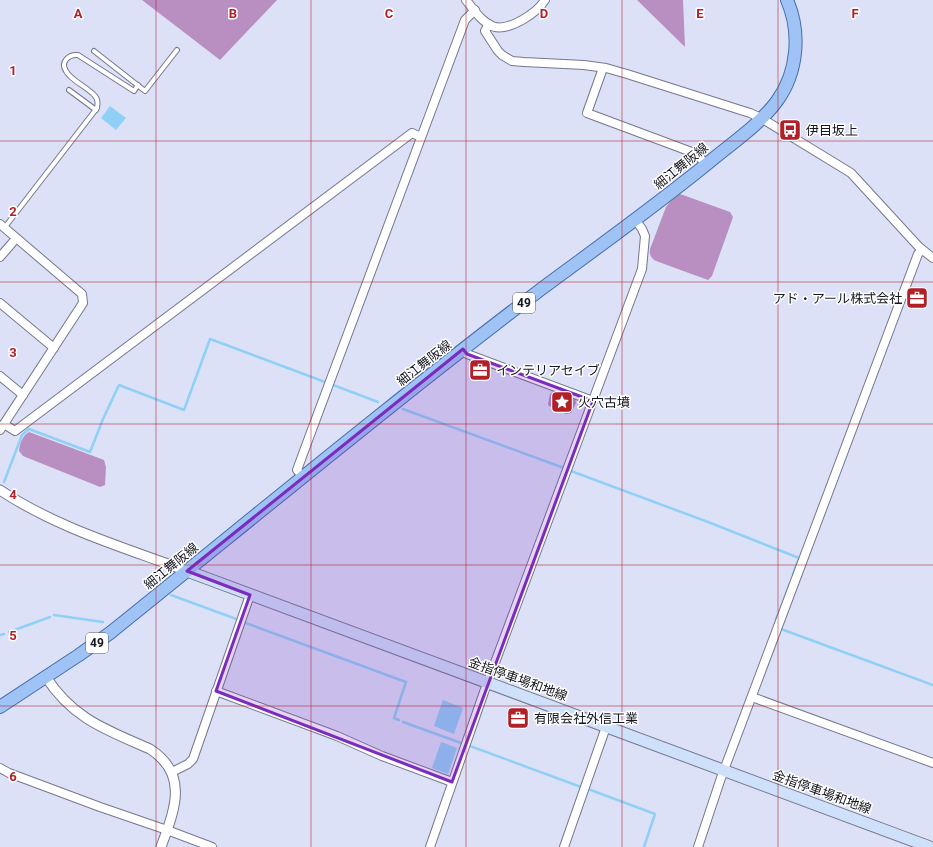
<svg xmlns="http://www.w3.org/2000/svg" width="933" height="847" font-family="Roboto,'Noto Sans JP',sans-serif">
<rect width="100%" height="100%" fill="#dde1f8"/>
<g fill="#b88fc0">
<path d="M 142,0 L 277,0 L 220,60 Z"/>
<path d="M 638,0 L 683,0 L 685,47 L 637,0 Z"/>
<path d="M 679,194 L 683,195 L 730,212 L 733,217 L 712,276 L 708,280 L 656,261 C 651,258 649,255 650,249 L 666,207 L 670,202 Z"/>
<path d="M 555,391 L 575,398 L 576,403 L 571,413 L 566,414 L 549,406 L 548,404 L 550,394 Z"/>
<path d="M 29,432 L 104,460 L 106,467 L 105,485 L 100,487 L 23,456 L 19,451 C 20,443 22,436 29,432 Z"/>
</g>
<g fill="#91d0f6">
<path d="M 110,106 L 126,118 L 116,130 L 101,118 Z"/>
<path d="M 443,700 L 463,708 L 454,734 L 434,726 Z"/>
<path d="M 441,742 L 457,748 L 448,774 L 432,768 Z"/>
</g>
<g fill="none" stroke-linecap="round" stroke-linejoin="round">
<g stroke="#91d0f6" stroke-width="2.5">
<path d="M 333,385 L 378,402"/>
<path d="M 403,409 L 564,468"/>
<path d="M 571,471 L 708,522 L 799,558 L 793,574"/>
<path d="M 4,482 L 22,435 L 29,429 L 90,452 L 103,419 L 119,385 L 184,410 L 210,339 L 325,382"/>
<path d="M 171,595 L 239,620"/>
<path d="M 781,607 L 790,583"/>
<path d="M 54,615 L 103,622"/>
<path d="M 777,621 L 776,620 L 777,616"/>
<path d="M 243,622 L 406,682 L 394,718 L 399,720"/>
<path d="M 781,629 L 933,685"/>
<path d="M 9,632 L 50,617"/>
<path d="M 0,635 L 4,634"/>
<path d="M 403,722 L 461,743"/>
<path d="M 470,746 L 581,787"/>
<path d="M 588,789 L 655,814 L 644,847"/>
</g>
<g stroke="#75788c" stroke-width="6">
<g id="service">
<path d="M 94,51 L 145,91 L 177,50"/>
<path d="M 69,90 L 96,110"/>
<path d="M 5,227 L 97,108 C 98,103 98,99 95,96 C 88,87 71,81 66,71 C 60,62 69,54 78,55 L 134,91 L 138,85"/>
</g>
</g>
<g stroke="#75788c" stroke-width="10">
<g id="minor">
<path d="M 466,0 C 473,9 483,24 495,27 C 511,30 537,13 545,0"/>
<path d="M 489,24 L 485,31 L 498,51 L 502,55 L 512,61 L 524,62 L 584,65 L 606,68 L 627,74 L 750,113 L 761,118 L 851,173 L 919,247 L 933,258"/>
<path d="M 603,68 L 587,113 L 697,154 L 706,165"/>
<path d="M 0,224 L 82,294 L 83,303 L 0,430"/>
<path d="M 0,257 L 13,242"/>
<path d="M 0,303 L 54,348"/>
<path d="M 463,349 L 467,354 L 593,401"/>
<path d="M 0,376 L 23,395"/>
<path d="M 4,424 L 15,431 L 412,133 L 421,137"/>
<path d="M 303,477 L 297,470 L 304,451 L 465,20 L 475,10"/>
<path d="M 216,691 L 337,736 L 382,756 L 452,782"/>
<path d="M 752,697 L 933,763"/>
<path d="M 0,768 L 9,773 L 100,807 L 167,830 L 212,847"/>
<path d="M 172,772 L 188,764 L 193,759 L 250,595"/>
<path d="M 430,847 L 484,692 L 642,269 L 645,236 L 642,229 L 635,219"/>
<path d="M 564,847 L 606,727"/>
<path d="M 698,847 L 721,778 L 918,254 L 922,250"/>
</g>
</g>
<g stroke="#75788c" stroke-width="11">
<g id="tertiary">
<path d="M 0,490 C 57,528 123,547 187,571"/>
<path d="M 46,677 C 73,719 107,730 150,749 C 190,775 174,811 161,847"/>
</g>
</g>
<g stroke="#75788c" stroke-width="13">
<path id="secondary" d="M 187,571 L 930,847"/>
</g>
<g stroke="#466da7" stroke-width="14">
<path id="primary" d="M 0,707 L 79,655 L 110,633 C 253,518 394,401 540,290 C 598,247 657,205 713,159 C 735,141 760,124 777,101 C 798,72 801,32 787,0"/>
</g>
<use href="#service" stroke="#fff" stroke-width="4"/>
<use href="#minor" stroke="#fff" stroke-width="8"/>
<use href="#tertiary" stroke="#fff" stroke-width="9"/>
<use href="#secondary" stroke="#cfe1fa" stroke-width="11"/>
<use href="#primary" stroke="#a0c3f6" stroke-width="12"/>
</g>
<path fill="#7b2cbf" fill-opacity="0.2" stroke="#7b2cbf" stroke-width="3" stroke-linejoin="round" d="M 463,349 L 467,354 L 593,401 L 452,782 L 216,691 L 250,595 L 187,571 Z"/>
<path fill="none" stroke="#b11f27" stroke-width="1" stroke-opacity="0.55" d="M 156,0 L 156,847M 311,0 L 311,847M 466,0 L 466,847M 622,0 L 622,847M 778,0 L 778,847M 0,141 L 933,141M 0,282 L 933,282M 0,424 L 933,424M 0,565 L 933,565M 0,706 L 933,706"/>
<defs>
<g id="bus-square" transform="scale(1.15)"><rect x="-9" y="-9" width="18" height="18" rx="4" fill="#b11f27" stroke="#fff"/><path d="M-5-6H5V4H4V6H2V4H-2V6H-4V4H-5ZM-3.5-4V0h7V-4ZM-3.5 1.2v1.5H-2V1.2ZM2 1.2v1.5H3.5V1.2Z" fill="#fff"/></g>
<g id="office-square" transform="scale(1.15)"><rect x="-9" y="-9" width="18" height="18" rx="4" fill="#b11f27" stroke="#fff"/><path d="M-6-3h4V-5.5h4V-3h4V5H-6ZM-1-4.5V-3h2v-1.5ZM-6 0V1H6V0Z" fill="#fff"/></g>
<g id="sight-square" transform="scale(1.15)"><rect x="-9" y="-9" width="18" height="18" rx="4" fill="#b11f27" stroke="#fff"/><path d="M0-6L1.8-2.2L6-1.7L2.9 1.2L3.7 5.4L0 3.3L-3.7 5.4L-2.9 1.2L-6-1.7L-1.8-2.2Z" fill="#fff"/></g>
</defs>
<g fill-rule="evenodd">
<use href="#bus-square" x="790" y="130"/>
<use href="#office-square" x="917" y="298"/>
<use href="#office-square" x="480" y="370"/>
<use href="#sight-square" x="562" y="402"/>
<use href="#office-square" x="518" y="718"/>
</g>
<g text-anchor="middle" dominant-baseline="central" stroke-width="3" stroke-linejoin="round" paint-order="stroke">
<g fill="#fff" stroke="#5c5d62" stroke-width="1">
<rect x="513" y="293" width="22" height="20" rx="3"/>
<rect x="86" y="633" width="22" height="20" rx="3"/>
</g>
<g font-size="12" font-weight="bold" fill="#16171f">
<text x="524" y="303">49</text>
<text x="97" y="643">49</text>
</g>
<g font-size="13" fill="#16171f" stroke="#fff" text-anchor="start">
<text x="806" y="130">伊目坂上</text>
<text x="902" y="298" text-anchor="end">アド・アール株式会社</text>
<text x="496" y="370">インテリアセイブ</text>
<text x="578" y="402">火穴古墳</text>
<text x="534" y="718">有限会社外信工業</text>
</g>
<g font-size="13" fill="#16171f" stroke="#fff">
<text transform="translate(681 166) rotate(-39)">細江舞阪線</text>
<text transform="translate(424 363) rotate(-38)">細江舞阪線</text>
<text transform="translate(171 566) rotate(-39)">細江舞阪線</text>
<text transform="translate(518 679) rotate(20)">金指停車場和地線</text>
<text transform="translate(822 792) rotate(20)">金指停車場和地線</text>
</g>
</g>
<g font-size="13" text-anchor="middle" font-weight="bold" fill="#b11f27" stroke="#fff" stroke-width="3" stroke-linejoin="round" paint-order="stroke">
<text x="78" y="18">A</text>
<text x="233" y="18">B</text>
<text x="389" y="18">C</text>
<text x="544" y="18">D</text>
<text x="700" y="18">E</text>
<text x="855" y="18">F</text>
<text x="13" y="75">1</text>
<text x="13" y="216">2</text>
<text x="13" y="357">3</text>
<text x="13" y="499">4</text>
<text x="13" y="640">5</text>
<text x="13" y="781">6</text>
</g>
</svg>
